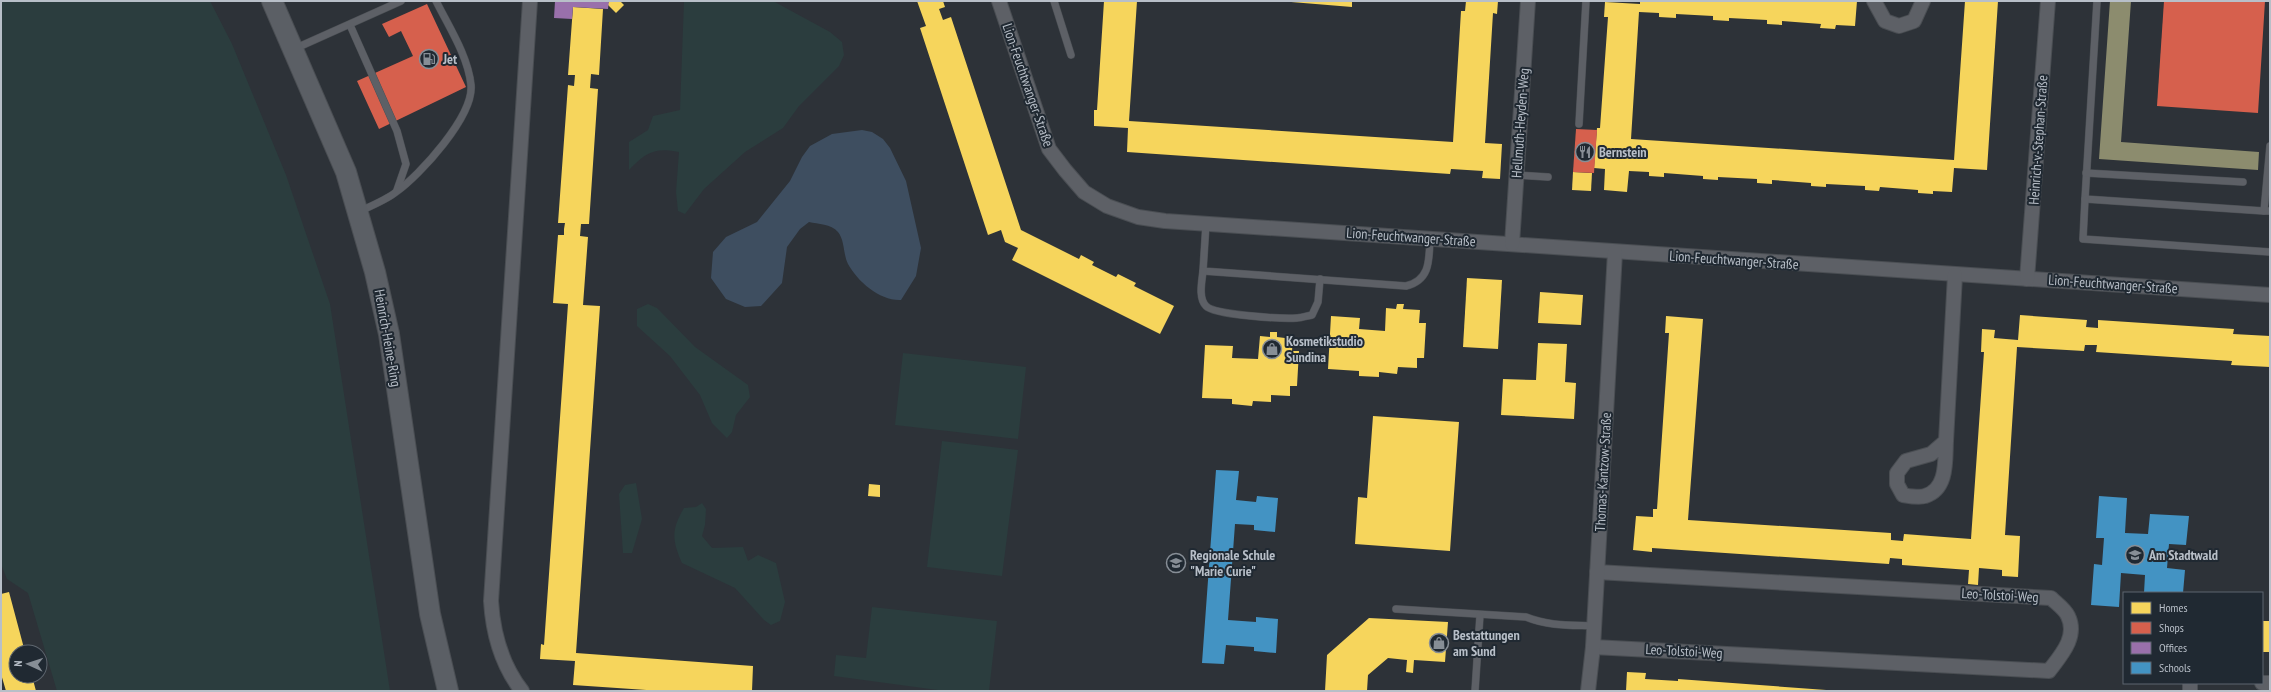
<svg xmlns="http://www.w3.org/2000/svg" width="2271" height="692" font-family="'PT Sans Narrow',sans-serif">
<rect width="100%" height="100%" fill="#2d3238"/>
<g fill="#2b3d3e">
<path d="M 1,1 L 210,1 L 232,44 L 286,175 L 330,304 L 390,691 L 57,691 L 28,593 L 7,579 L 1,564 Z"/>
<path d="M 684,1 L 773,1 L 830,32 L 842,42 L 844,55 L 839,66 L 799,106 L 783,128 L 745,152 L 704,189 L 685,214 L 678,211 L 676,192 L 679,152 C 655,147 646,152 629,170 L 629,142 L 648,130 L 653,116 L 680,110 Z"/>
<path d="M 648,304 L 657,308 L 695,347 L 748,385 L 750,397 L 736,415 L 732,432 L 727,438 L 712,423 L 700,395 L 670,356 L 637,326 L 637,309 Z"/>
<path d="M 903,353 L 1026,367 L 1018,439 L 895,425 Z"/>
<path d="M 942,441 L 1018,450 L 1002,576 L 927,567 Z"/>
<path d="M 636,483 L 642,519 L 632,553 L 623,553 L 619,494 L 625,485 Z"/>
<path d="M 702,503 L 706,509 L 705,525 L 702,536 L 712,548 L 743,547 L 748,561 L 758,555 L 776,563 L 785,602 L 780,621 L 771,625 L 764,620 L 735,588 L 682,563 C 672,540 671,530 684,508 L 696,507 Z"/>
<path d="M 872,607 L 997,621 L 989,691 L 945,691 L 834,676 L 836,655 L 866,658 Z"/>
</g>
<path fill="#3e4e60" d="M 862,130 L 872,132 L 883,139 L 890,148 L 906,181 L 921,248 L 916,276 L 901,300 C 880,301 858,282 848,264 C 843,254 845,241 838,232 C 831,224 818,224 809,222 L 800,229 L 787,247 L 782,283 L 761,306 L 745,307 L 726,299 L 711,278 L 713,252 L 726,237 L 757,222 L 790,181 L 802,157 L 810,146 L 832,134 Z"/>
<g fill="#f6d55c">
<path d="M 610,1 L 620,1 L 624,5 L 616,13 L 607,4 Z"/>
<path d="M 917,1 L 943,1 L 945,7 L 939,9 L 943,20 L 951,17 L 1021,230 L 1079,259 L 1081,255 L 1094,262 L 1092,265 L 1116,277 L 1118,274 L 1136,283 L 1134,286 L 1174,306 L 1160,334 L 1012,260 L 1018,248 L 1005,242 L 1001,230 L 988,235 L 920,28 L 926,26 Z"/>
<path d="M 1104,1 L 1137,1 L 1129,121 L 1453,142 L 1461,11 L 1465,11 L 1466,1 L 1498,1 L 1497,14 L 1493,13 L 1485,143 L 1502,144 L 1500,179 L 1482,178 L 1483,171 L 1451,169 L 1450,174 L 1127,152 L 1128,128 L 1094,126 L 1094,110 L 1097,110 Z"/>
<path d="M 1279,1 L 1352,1 L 1352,7 Z"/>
<path d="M 1640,1 L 1857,1 L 1855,26 L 1836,25 L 1835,29 L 1820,28 L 1821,24 L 1782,21 L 1782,25 L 1767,24 L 1767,20 L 1729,18 L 1729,21 L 1713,20 L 1713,16 L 1676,14 L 1676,18 L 1659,17 L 1659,13 L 1639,12 L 1631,139 L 1954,160 L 1965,1 L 1998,1 L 1987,170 L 1954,168 L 1952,192 L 1933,191 L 1933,194 L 1918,193 L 1918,190 L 1880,187 L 1879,191 L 1865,190 L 1865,186 L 1826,184 L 1826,187 L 1811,186 L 1811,183 L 1772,180 L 1772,184 L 1757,183 L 1757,179 L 1718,177 L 1718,180 L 1703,179 L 1703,176 L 1664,173 L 1664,177 L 1649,176 L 1649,172 L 1629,171 L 1627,192 L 1604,190 L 1605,169 L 1594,168 L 1597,128 L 1600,128 L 1608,17 L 1604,17 L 1605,2 L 1640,4 Z"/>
<path d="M 573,7 L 603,9 L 599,75 L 591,74 L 590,88 L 598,89 L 589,224 L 581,224 L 580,236 L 588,237 L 583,305 L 600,306 L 576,653 L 753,666 L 752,691 L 661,691 L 573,685 L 575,661 L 540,659 L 541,644 L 544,645 L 568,304 L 553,303 L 558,235 L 564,235 L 564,229 L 565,223 L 558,223 L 568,85 L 574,86 L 575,75 L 568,75 Z"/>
<path d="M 1573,172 L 1592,173 L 1591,191 L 1572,190 Z"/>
<path d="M 1467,278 L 1502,280 L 1498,349 L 1463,347 Z"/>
<path d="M 1540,292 L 1583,295 L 1581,325 L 1538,323 Z"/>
<path d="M 1397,304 L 1404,304 L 1403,309 L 1420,310 L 1419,323 L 1426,323 L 1424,358 L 1417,358 L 1417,368 L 1398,367 L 1397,374 L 1379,372 L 1379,377 L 1359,376 L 1359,371 L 1328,369 L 1331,316 L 1360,318 L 1359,329 L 1385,331 L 1386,308 L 1396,309 Z"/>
<path d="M 2020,315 L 2087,320 L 2086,327 L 2098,328 L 2098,320 L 2234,329 L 2233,334 L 2270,336 L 2270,367 L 2231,365 L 2232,361 L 2096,352 L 2097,345 L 2085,345 L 2084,351 L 2017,347 L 2005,535 L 2020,536 L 2018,577 L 2002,576 L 2002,570 L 1979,568 L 1978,585 L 1968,584 L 1969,570 L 1902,565 L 1902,559 L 1890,558 L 1889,564 L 1652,548 L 1652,552 L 1633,550 L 1636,516 L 1653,517 L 1653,509 L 1657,509 L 1669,333 L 1665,333 L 1666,316 L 1703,319 L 1688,520 L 1891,533 L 1891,540 L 1903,541 L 1904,534 L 1971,539 L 1984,352 L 1981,352 L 1982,329 L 1995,330 L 1994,338 L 2018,340 Z"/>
<path d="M 1270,332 L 1277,332 L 1277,337 L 1293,339 L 1292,351 L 1299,351 L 1297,386 L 1290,386 L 1290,396 L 1271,395 L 1271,402 L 1253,401 L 1252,406 L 1232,404 L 1232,399 L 1202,398 L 1205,345 L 1233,346 L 1232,358 L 1258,359 L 1260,336 L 1270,337 Z"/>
<path d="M 1538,343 L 1567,344 L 1565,382 L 1576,383 L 1574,419 L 1501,415 L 1503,379 L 1536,380 Z"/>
<path d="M 1373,416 L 1459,422 L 1450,551 L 1355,544 L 1358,497 L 1367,498 Z"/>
<path d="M 869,484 L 880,485 L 880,497 L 868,496 Z"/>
<path d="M 9,592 L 25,652 L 16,652 L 16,676 L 32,676 L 36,691 L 6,691 L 1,674 L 1,594 Z"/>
<path d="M 1369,618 L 1448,622 L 1445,662 L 1414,660 L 1413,673 L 1406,672 L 1407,660 L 1388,658 L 1368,675 L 1367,691 L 1325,691 L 1327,655 Z"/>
<rect x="2262" y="621" width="8" height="31"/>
<path d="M 1627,672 L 1646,673 L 1645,679 L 1678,681 L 1678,679 L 1840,691 L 1626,691 Z"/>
</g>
<g fill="#d6604d">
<path d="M 2164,1 L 2265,1 L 2258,113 L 2157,106 Z"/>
<path d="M 427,4 L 466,87 L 379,129 L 357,81 L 413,56 L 401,31 L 389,37 L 382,24 Z"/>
<path d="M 1576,129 L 1597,130 L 1594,173 L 1573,172 Z"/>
</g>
<path fill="#9970ab" d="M 555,1 L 609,1 L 608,9 L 573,7 L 572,19 L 554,18 Z"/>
<g fill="#4393c3">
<path d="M 1216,470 L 1239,471 L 1236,500 L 1256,502 L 1257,496 L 1278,498 L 1275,532 L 1254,530 L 1254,525 L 1235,524 L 1228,620 L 1256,622 L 1256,617 L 1278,619 L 1276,653 L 1254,651 L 1254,647 L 1226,645 L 1224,664 L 1202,663 Z"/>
<path d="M 2099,496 L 2127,498 L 2125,533 L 2148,534 L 2150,514 L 2189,516 L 2186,545 L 2169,544 L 2167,568 L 2185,570 L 2183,593 L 2144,593 L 2145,575 L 2121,573 L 2119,607 L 2091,605 L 2094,564 L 2102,565 L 2104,538 L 2096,538 Z"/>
</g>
<path fill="#8c8c6e" d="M 2110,1 L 2131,1 L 2121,142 L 2259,152 L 2258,170 L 2099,159 Z"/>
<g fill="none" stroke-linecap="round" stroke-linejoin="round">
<g stroke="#4a4e53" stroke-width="8">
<g id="lane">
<path d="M 1054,1 L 1071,55"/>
<path d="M 2097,1 L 2085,199 L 2264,211"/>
<path d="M 350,25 L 397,131 L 406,164 L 397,190"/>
<path d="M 294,49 L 401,1"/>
<path d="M 1579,124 L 1586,1"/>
<path d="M 2270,146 L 2264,211 L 2270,211"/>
<path d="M 2086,173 L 2243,182"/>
<path d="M 1517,175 L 1548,177"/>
<path d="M 2085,199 L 2083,239 L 2270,252"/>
<path d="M 358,212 C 371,206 386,200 396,192 C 420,175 474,116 471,85 C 468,56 449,27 436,1"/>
<path d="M 1206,224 L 1203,271 L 1406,286 C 1431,280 1429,259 1430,237"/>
<path d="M 1203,271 C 1202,281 1198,298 1206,306 C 1214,315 1282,319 1297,318 C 1301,318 1307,316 1312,315 L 1318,302 L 1320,279"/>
<path d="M 1396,609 L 1526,617 C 1548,626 1570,625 1593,626"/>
<path d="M 1475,691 L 1480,615"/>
</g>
</g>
<g stroke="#4a4e53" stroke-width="16">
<g id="street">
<path d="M 999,1 L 1049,149 L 1065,170 L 1084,192 L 1107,206 L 1138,217 L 1165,221 L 2270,295"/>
<path d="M 1874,1 L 1885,21 L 1899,26 L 1914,21 L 1923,1"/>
<path d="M 1512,244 L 1528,1"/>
<path d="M 2027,279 L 2048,1"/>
<path d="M 1946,441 C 1945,460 1948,489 1925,496 C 1919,498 1909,496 1903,495 L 1897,484 L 1897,473 L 1906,461 L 1931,454 L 1946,441 L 1955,275"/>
<path d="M 1593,647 L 2049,671 C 2061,655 2078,637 2068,616 C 2065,609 2056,603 2051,598 L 1597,572"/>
<path d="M 2262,683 L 2270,683"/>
<path d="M 522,691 C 501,664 493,634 491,601 L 530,1"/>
<path d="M 1588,691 L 1593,647 L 1615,252"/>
<path d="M 2190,691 L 2190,683"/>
</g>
</g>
<g stroke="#4a4e53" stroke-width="22">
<path id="secondary" d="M 272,1 L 346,172 L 375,272 L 389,334 L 430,614 L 448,691"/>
</g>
<use href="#lane" stroke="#5d6066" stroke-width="7"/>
<use href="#street" stroke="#5d6066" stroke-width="14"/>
<use href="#secondary" stroke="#5b5f65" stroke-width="20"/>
</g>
<defs>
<g id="fuel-ring" transform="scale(1)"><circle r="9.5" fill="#202932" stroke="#878e96" stroke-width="1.5"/><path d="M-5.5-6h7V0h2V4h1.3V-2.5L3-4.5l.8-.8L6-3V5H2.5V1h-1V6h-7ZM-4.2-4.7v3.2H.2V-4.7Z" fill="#878e96"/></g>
<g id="restaurant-ring" transform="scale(1)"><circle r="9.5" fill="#202932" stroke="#878e96" stroke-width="1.5"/><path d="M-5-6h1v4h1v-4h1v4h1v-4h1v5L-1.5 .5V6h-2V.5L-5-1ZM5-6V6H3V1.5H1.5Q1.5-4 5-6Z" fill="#878e96"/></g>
<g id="shop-ring" transform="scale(1)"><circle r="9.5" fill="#202932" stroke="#878e96" stroke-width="1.5"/><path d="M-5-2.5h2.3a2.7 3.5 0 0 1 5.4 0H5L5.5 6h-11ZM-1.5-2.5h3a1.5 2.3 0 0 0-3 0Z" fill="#878e96"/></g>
<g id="school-ring" transform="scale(1)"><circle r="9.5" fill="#202932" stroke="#878e96" stroke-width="1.5"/><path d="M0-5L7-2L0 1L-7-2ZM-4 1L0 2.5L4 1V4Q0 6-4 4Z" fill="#878e96"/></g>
</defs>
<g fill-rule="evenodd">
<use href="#fuel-ring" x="429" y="59"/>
<use href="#restaurant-ring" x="1585" y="152"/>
<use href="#shop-ring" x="1272" y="349"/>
<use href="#school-ring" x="2135" y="555"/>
<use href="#school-ring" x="1176" y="563"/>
<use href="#shop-ring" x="1439" y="643"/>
</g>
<g text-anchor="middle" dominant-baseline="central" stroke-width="4" stroke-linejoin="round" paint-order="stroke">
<g font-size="14" font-weight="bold" fill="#b8bfc8" stroke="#202932" text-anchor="start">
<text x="443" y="59">Jet</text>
<text x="1599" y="152">Bernstein</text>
<text x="1286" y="341">Kosmetikstudio<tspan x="1286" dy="16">Sundina</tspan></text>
<text x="1190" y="555">Regionale Schule<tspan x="1190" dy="16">"Marie Curie"</tspan></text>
<text x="2149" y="555">Am Stadtwald</text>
<text x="1453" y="635">Bestattungen<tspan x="1453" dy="16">am Sund</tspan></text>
</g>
<g font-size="14" fill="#b8bfc8" stroke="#202932">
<text transform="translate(1028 85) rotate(71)">Lion-Feuchtwanger-Straße</text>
<text transform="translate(1520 123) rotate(-86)">Hellmuth-Heyden-Weg</text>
<text transform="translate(2038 140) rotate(-86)">Heinrich-v.-Stephan-Straße</text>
<text transform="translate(1411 237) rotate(4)">Lion-Feuchtwanger-Straße</text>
<text transform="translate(1734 260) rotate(4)">Lion-Feuchtwanger-Straße</text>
<text transform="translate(2113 284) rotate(4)">Lion-Feuchtwanger-Straße</text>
<text transform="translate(388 338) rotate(80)">Heinrich-Heine-Ring</text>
<text transform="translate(1603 472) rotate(-87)">Thomas-Kantzow-Straße</text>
<text transform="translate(2000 595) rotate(3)">Leo-Tolstoi-Weg</text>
<text transform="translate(1684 651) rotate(3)">Leo-Tolstoi-Weg</text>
</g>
</g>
<rect width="2271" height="692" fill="none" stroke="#b8bfc8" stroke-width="4"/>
<rect x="2123" y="592" width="140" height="92" fill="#202932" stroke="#5d656e"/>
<rect x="2131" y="602" width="20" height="12" fill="#f6d55c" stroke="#5d656e"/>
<text x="2159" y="612" font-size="12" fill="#b8bfc8">Homes</text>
<rect x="2131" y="622" width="20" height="12" fill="#d6604d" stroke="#5d656e"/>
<text x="2159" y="632" font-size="12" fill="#b8bfc8">Shops</text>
<rect x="2131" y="642" width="20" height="12" fill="#9970ab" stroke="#5d656e"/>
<text x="2159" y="652" font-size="12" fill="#b8bfc8">Offices</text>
<rect x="2131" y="662" width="20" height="12" fill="#4393c3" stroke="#5d656e"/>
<text x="2159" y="672" font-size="12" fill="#b8bfc8">Schools</text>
<g transform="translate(28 664) rotate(273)"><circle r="19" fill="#202932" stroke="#5d656e"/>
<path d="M0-3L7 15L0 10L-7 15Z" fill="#878e96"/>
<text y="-6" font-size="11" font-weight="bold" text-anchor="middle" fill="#b8bfc8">N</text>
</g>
</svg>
